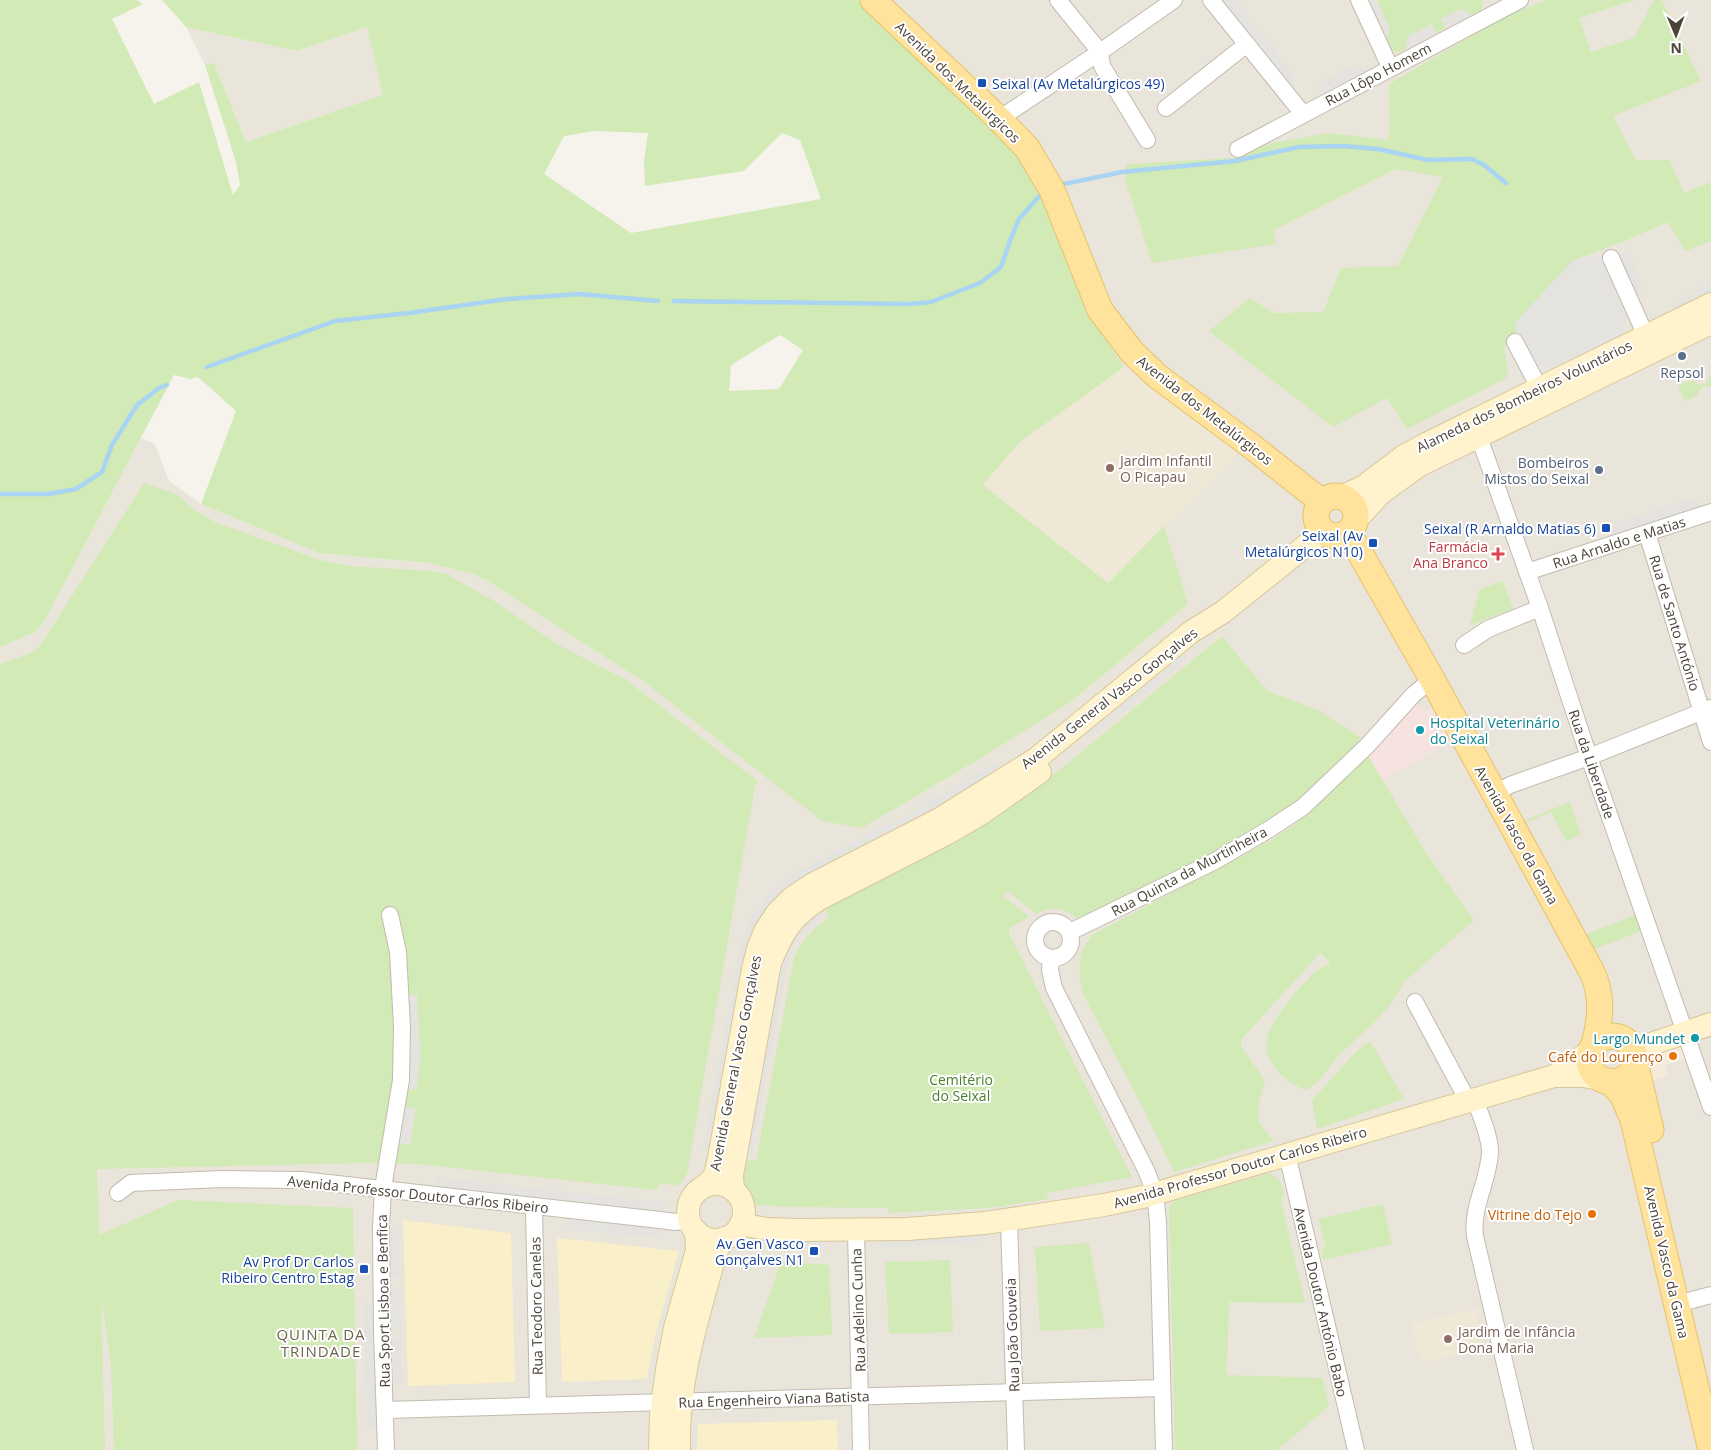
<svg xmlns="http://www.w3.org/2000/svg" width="1711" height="1450" font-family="'Open Sans',sans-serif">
<rect width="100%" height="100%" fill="#f6f3ec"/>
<g fill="#eae5da">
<path d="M 859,0 L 1711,0 L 1711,1450 L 0,1450 L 0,647 L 33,633 L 44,622 L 141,438 L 155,444 L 169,481 L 201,504 L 319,553 L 429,563 L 473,574 L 486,580 L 647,684 L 862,828 L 978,760 L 1072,701 L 1188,604 L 1020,442 L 1124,367 L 1088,314 L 996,132 Z"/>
<path d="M 186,27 L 297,51 L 367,27 L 384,95 L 246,142 L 214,63 L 205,65 Z"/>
</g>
<path fill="#f7ead8" d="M 1679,1047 L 1682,1049 L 1686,1059 L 1665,1065 L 1668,1076 L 1649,1082 L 1646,1058 Z"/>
<g fill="#efe8d6">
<path d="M 1124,367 L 1239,452 L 1108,583 L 983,485 L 1020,442 Z"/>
<path d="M 1480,1308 L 1481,1315 L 1476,1316 L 1484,1348 L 1421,1363 L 1411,1324 Z"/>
</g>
<path fill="#f6e3e0" d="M 1416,702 L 1426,711 L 1433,707 L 1451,741 L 1382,780 L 1367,754 Z"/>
<g fill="#d2eab5" fill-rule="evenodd">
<path d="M 0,0 L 137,0 L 143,4 L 112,19 L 154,104 L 199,82 L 233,195 L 240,185 L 236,162 L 205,65 L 214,63 L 246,142 L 383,95 L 367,27 L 297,51 L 186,27 L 162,0 L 859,0 L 1019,155 L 1038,185 L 1088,314 L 1124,367 L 1020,442 L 983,485 L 1108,583 L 1164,526 L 1188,604 L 1072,701 L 978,760 L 862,828 L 822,821 L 647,684 L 486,580 L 473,574 L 429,563 L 319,553 L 201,504 L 236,411 L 198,377 L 190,379 L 174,375 L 44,622 L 33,633 L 0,647 ZM 595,131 L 648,133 L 644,160 L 645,186 L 744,171 L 782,133 L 800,140 L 821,199 L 631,233 L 544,174 L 564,136 ZM 780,335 L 803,350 L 779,389 L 729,391 L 731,365 Z"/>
<path d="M 1365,0 L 1483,0 L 1483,6 L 1480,11 L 1399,52 L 1392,51 Z"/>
<path d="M 1547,0 L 1634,0 L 1579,18 L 1591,52 L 1635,37 L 1654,0 L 1662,0 L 1701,81 L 1613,116 L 1636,160 L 1670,160 L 1684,193 L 1711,182 L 1711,241 L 1685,251 L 1668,222 L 1620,243 L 1574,260 L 1504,348 L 1508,374 L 1506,378 L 1407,429 L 1387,398 L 1333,427 L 1209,331 L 1250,298 L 1274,313 L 1323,312 L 1341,268 L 1398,266 L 1443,177 L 1396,169 L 1274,230 L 1276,244 L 1152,263 L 1125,180 L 1126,164 L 1234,158 L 1272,143 L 1329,133 L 1388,140 L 1390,130 L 1389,84 L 1506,16 Z"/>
<path d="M 1709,374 L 1711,374 L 1711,387 L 1704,386 L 1699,390 L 1698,396 L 1684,401 L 1678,385 L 1692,380 L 1699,385 C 1705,385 1709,381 1709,374 Z"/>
<path d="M 144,483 L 176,494 L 196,511 L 217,523 L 320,560 L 350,566 L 431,571 L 446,574 L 494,601 L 557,644 L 626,680 L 759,782 L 755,786 L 687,1174 L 678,1187 L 675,1185 L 659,1183 L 657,1190 L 418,1164 L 365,1163 L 97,1169 L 99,1235 L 178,1200 L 353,1208 L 357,1450 L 114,1450 L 111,1366 L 101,1293 L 105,1450 L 0,1450 L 0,664 L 31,653 L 40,646 Z"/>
<path d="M 1503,581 L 1513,609 L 1470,625 L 1480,589 Z"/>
<path d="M 1222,636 L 1267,691 L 1318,710 L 1361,738 L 1317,785 L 1264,829 L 1078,919 C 1065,908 1051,905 1036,914 L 1008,891 L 1003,896 L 1004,899 L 1007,899 L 1029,917 L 1010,928 L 1009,934 L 1132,1177 L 1047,1193 L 1048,1199 L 988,1208 L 889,1213 L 888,1208 L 792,1207 L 756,1205 L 744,1182 L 746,1160 L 756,1161 L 794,958 C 802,940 813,928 829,918 L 825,908 L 936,852 L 1020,800 L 1063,767 Z"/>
<path d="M 1367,754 L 1428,856 L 1474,920 L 1403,983 C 1390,1012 1363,1032 1341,1053 C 1329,1065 1322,1082 1307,1090 C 1285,1083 1260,1061 1268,1035 C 1273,1018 1300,986 1314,973 C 1319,969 1325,966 1331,963 L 1320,953 L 1241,1040 L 1241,1046 L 1265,1081 C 1262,1094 1254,1113 1261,1125 C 1265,1131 1269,1135 1273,1141 L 1174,1172 L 1142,1106 L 1084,996 C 1077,975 1077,952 1092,935 L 1275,838 C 1313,814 1337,787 1367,754 Z"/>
<path d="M 1570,802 L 1581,835 L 1566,841 L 1551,812 L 1522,824 L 1521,822 Z"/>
<path d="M 1636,915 L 1642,931 L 1591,950 L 1583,935 Z"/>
<path d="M 1370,1041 L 1404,1099 L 1317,1129 L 1312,1100 L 1356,1052 Z"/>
<path d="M 1268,1174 C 1280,1177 1282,1184 1284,1195 L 1281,1200 L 1305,1303 L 1229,1302 L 1227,1375 L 1322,1378 L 1329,1406 L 1277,1450 L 1175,1450 L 1169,1208 L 1173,1202 L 1177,1200 Z"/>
<path d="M 1383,1204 L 1392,1244 L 1323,1260 L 1321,1250 L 1326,1248 L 1319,1219 Z"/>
<path d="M 1089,1243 L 1105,1328 L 1040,1331 L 1035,1247 Z"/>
<path d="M 950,1260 L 953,1332 L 889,1334 L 885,1262 Z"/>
<path d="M 781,1261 L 829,1265 L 832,1335 L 754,1338 Z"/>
</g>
<g fill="#f9efc9">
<path d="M 403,1220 L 511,1233 L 515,1382 L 408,1386 Z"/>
<path d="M 557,1238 L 679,1251 L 656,1333 L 647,1379 L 562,1382 Z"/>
<path d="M 837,1420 L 838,1450 L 697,1450 L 698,1424 Z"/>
</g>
<g fill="#e5e3e0">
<path d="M 1221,0 L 1235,0 L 1294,74 L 1293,89 Z"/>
<path d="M 1365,0 L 1377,0 L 1390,29 L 1385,43 Z"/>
<path d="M 1461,9 L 1473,15 L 1446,29 L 1441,19 Z"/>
<path d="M 1432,24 L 1437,33 L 1406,50 L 1407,37 Z"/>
<path d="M 1356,64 L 1367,70 L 1319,96 L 1320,83 Z"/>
<path d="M 1627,251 L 1644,289 L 1637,298 L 1617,256 Z"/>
<path d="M 1602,255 L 1629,312 L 1622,338 L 1560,370 L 1538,366 L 1523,342 L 1514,324 L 1573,260 Z"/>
<path d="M 1711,284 L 1711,297 L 1681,312 L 1672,307 L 1675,302 Z"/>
<path d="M 1690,499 L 1702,506 L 1609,536 L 1615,524 Z"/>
<path d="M 1185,654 L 1188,657 L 1172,672 L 1089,740 L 1085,736 Z"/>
<path d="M 997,762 L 1004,773 L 802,884 L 713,1149 L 703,1147 L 741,945 L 752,916 L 766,898 L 781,883 L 802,869 L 912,812 Z"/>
<path d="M 819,907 L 823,916 L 803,934 L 796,943 L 788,961 L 752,1156 L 742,1154 L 780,951 Z"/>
<path d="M 407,995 L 417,995 L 420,1054 L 417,1089 L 407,1090 Z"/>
<path d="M 405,1107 L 416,1109 L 410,1145 L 399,1143 Z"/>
<path d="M 436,1177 L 666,1203 L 665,1213 L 435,1187 Z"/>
<path d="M 565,1219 L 661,1228 L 660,1238 L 564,1229 Z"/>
<path d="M 398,1228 L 400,1277 L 389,1277 L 388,1229 Z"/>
<path d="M 983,1231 L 984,1241 L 881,1248 L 881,1238 Z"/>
<path d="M 778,1237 L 826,1238 L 826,1249 L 778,1248 Z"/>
<path d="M 389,1288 L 400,1288 L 401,1330 L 390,1331 Z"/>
<path d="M 374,1302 L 378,1427 L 367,1427 L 364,1304 Z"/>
<path d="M 402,1339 L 402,1382 L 392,1382 L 391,1340 Z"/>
</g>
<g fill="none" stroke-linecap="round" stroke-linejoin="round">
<g stroke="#a9d4f2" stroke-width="4.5">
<path d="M 1064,184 L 1122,172 L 1235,161 L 1299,147 L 1343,146 L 1378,149 L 1428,160 L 1472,159 L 1484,165 L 1506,183"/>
<path d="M 674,301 L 910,304 L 931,302 L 980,283 L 1001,267 L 1011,238 L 1019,219 L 1043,192"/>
<path d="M 207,367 L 335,321 L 409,313 L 507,299 L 580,294 L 658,301"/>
<path d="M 0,494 L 48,494 L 76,489 L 102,472 L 112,445 L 137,405 L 159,388 L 167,385"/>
</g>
<g stroke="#c2bbae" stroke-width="18">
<g id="street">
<path d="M 1058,0 L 1100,52 L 1102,66 L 1147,140"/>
<path d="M 1211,0 L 1303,114"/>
<path d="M 1359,0 L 1390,67"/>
<path d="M 1166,108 L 1247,44"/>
<path d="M 999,119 L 1100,52 L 1174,0"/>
<path d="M 1238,149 L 1520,0"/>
<path d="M 1611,258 L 1650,345"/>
<path d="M 1515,342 L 1544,397"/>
<path d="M 1475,426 L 1540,608 L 1589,757 L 1711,1107"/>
<path d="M 1647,533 L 1711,742"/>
<path d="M 1527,572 L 1711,512"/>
<path d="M 1464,645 L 1488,629 L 1540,608"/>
<path d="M 1495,794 L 1510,785 L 1589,757 L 1711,708"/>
<circle cx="1053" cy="940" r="18"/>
<path d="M 1070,932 L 1215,861 L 1268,830 L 1303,807 L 1367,746 L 1413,695 L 1432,679"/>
<path d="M 1051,958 L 1050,970 L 1054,988 L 1146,1170 L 1155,1193 L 1158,1222 L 1164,1450"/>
<path d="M 1415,1002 L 1468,1101"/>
<path d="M 1475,1099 C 1480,1115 1490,1135 1490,1152 C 1489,1181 1471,1207 1475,1236 L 1525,1450"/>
<path d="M 1287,1154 L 1356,1450"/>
<path d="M 118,1193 L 131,1183 L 222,1179 L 302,1180 L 660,1220 L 675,1222 L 690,1220"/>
<path d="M 534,1207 L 538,1405"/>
<path d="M 1009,1220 L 1016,1450"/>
<path d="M 856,1231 L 861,1450"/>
<path d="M 1677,1304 L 1711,1295"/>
<path d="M 385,1410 L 1162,1388"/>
<path d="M 386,1450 L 382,1332 L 381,1227 L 383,1188 L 401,1080 L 402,1027 L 398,952 L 390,915"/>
</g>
</g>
<g stroke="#d6c79b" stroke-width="24">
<g id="secondary">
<path d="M 1343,496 L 1363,487 L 1404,456 L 1428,443 L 1711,304"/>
<path d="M 1356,520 L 1381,493 L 1418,466 L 1711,323"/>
<path d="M 1633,1050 L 1711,1024"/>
<path d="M 1555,1076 L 1584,1076 L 1604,1080"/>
<circle cx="716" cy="1212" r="28"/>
<path d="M 706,1186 L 715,1175 L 719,1158 L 753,969 L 758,949 L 765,931 L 777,913 L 792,898 L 813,884 L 938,820 L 1036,759 L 1191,632 L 1223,612 L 1324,531"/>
<path d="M 733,1190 L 732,1175 L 735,1159 L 770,963 C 783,931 792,916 821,898 L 948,833 L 982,813 L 1040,772"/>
<path d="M 741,1224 L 766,1229 L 796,1230 L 907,1229 L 985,1223 L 1104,1205 L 1147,1196 L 1554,1076 L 1574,1064 L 1592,1049"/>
<path d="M 660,1450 L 661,1415 L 667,1369 L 675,1328 L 697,1250 L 696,1231"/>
<path d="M 679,1450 C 677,1380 698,1318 716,1252 L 724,1238"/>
</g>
</g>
<g stroke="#e6c16a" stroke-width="27">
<g id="primary">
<path d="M 873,0 L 999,119 L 1027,148 L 1052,190 L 1100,310 L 1132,352 L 1157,376 L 1250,445 L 1322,502"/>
<circle cx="1336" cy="516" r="20"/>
<path d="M 1348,532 L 1432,679 L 1592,972 C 1603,995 1601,1020 1594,1044"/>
<circle cx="1612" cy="1059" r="23"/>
<path d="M 1635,1062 L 1651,1130"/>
<path d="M 1610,1081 L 1623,1096 L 1633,1120 L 1711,1450"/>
</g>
</g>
<use href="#street" stroke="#fff" stroke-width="16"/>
<use href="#secondary" stroke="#fff3cd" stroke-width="22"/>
<use href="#primary" stroke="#ffe39c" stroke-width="25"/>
</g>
<g fill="#1a4fb4" stroke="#fff" stroke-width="2">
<rect x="977" y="78" width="10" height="10" rx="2.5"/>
<rect x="1601" y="523" width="10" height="10" rx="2.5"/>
<rect x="1368" y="538" width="10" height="10" rx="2.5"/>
<rect x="809" y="1246" width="10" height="10" rx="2.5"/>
<rect x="359" y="1264" width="10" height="10" rx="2.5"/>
</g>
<g fill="#5c6f8a" stroke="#fff" stroke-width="2">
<circle cx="1682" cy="356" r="5"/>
<circle cx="1599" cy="470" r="5"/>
</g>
<g fill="#8d6e63" stroke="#fff" stroke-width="2">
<circle cx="1110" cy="468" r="5"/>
<circle cx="1448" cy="1339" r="5"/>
</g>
<path fill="#e0444e" stroke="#fff" stroke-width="2" d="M1495.5 546.5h5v5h5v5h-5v5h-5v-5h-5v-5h5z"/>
<g fill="#0f9aa8" stroke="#fff" stroke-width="2">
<circle cx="1420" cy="730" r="5"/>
<circle cx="1695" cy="1038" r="5"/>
</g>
<g fill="#e8710a" stroke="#fff" stroke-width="2">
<circle cx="1673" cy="1056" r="5"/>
<circle cx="1592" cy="1214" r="5"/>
</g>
<g text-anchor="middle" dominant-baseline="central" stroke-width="4" stroke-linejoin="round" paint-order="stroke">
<g font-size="14" fill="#4b4439" stroke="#fff">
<text transform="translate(1378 74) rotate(-28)">Rua Lôpo Homem</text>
<text transform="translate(958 82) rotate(44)">Avenida dos Metalúrgicos</text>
<text transform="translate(1524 396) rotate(-26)">Alameda dos Bombeiros Voluntários</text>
<text transform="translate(1205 410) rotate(38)">Avenida dos Metalúrgicos</text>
<text transform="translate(1619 542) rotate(-18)">Rua Arnaldo e Matias</text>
<text transform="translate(1675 623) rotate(73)">Rua de Santo António</text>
<text transform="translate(1109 698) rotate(-38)">Avenida General Vasco Gonçalves</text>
<text transform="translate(1592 764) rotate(71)">Rua da Liberdade</text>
<text transform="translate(1517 835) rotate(61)">Avenida Vasco da Gama</text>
<text transform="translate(1189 871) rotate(-28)">Rua Quinta da Murtinheira</text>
<text transform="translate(735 1063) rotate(-79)">Avenida General Vasco Gonçalves</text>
<text transform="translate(1240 1167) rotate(-16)">Avenida Professor Doutor Carlos Ribeiro</text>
<text transform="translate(418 1194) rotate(6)">Avenida Professor Doutor Carlos Ribeiro</text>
<text transform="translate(1667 1262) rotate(77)">Avenida Vasco da Gama</text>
<text transform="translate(383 1301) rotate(-91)">Rua Sport Lisboa e Benfica</text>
<text transform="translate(1321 1302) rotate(77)">Avenida Doutor António Babo</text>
<text transform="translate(536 1306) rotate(-91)">Rua Teodoro Canelas</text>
<text transform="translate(858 1310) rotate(-92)">Rua Adelino Cunha</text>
<text transform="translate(1012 1335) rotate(-92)">Rua João Gouveia</text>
<text transform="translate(774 1399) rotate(-2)">Rua Engenheiro Viana Batista</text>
</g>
<g font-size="14" fill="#164399" stroke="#fff" text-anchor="end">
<text x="992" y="83" text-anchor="start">Seixal (Av Metalúrgicos 49)</text>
<text x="1596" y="528">Seixal (R Arnaldo Matias 6)</text>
<text x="1363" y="535">Seixal (Av<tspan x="1363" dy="16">Metalúrgicos N10)</tspan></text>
<text x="804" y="1243">Av Gen Vasco<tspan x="804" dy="16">Gonçalves N1</tspan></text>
<text x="354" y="1261">Av Prof Dr Carlos<tspan x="354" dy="16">Ribeiro Centro Estag</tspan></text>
</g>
<g font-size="14" fill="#4e5e75" stroke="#fff">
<text x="1682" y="372">Repsol</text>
<text x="1589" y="462" text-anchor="end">Bombeiros<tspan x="1589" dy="16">Mistos do Seixal</tspan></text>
</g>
<g font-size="14" fill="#785e54" stroke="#fff" text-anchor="start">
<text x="1120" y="460">Jardim Infantil<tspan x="1120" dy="16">O Picapau</tspan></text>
<text x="1458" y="1331">Jardim de Infância<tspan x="1458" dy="16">Dona Maria</tspan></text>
</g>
<g font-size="14" fill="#be3a42" stroke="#fff" text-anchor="end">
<text x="1488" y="546">Farmácia<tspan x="1488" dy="16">Ana Branco</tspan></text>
</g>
<g font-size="14" fill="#0d838f" stroke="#fff" text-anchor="start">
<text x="1430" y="722">Hospital Veterinário<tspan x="1430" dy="16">do Seixal</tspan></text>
<text x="1685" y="1038" text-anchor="end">Largo Mundet</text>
</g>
<g font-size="14" fill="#c56008" stroke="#fff" text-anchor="end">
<text x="1663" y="1056">Café do Lourenço</text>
<text x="1582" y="1214">Vitrine do Tejo</text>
</g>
<g font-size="14" fill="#4a7f2a" stroke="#fff">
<text x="961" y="1079">Cemitério<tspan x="961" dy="16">do Seixal</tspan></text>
</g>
<g font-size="15" letter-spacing="1" fill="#6e6250" stroke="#fff">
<text x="321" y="1334">QUINTA DA<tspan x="321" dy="17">TRINDADE</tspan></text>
</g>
</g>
<g transform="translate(1676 35) rotate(179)" stroke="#ffffff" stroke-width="4" paint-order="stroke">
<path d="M0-4L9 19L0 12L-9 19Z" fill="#4b4439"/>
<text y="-8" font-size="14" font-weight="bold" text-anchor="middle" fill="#4b4439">N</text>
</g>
</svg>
